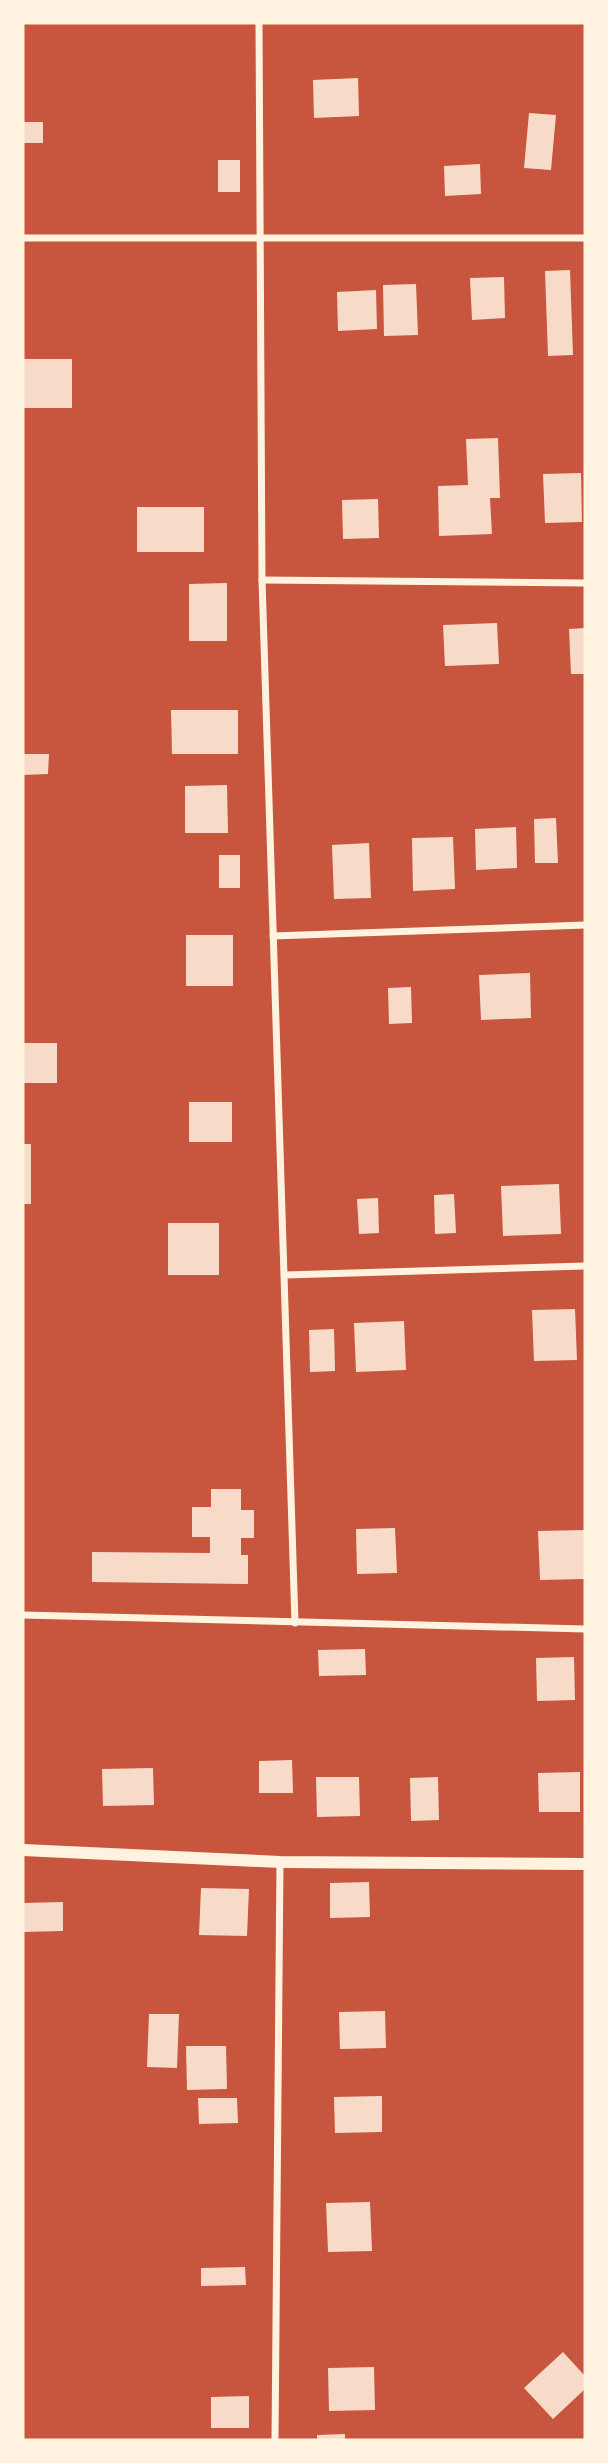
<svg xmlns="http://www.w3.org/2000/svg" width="608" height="2463" font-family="'Roboto Condensed',sans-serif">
<rect width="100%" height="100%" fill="#c8553d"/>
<g fill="#f7dbc8">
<path d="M 358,78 L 359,116 L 314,118 L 313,80 Z"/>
<path d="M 529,113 L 556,115 L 551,170 L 524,168 Z"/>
<rect x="23" y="122" width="20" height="21"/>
<rect x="218" y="160" width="22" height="32"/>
<path d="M 480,164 L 481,194 L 445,196 L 444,166 Z"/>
<path d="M 570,270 L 573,355 L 548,356 L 545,271 Z"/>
<path d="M 504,277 L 505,318 L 472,320 L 470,278 Z"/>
<path d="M 416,284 L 418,335 L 384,336 L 383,285 Z"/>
<path d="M 376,290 L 377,329 L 338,331 L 337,292 Z"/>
<rect x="23" y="359" width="49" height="49"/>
<path d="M 498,438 L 500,498 L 490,498 L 492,534 L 439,536 L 438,486 L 468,485 L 466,439 Z"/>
<path d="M 581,473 L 582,522 L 545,523 L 543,474 Z"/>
<path d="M 378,499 L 379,538 L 343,539 L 342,500 Z"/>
<rect x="137" y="507" width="67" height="45"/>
<path d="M 227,583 L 227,641 L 189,641 L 189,584 Z"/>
<path d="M 497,623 L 499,664 L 445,666 L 443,625 Z"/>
<path d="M 585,628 L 585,674 L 571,674 L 569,629 Z"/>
<path d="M 171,710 L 238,710 L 238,754 L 172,754 Z"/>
<path d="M 23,754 L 49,754 L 48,774 L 23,775 Z"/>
<path d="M 227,785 L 228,833 L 185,833 L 185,786 Z"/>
<path d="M 556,818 L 558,863 L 535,863 L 534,819 Z"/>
<path d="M 516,827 L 517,868 L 476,870 L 475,829 Z"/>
<path d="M 453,837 L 455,889 L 413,891 L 412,838 Z"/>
<path d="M 369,843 L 371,898 L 334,899 L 332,845 Z"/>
<rect x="219" y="855" width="21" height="33"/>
<rect x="186" y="935" width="47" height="51"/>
<path d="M 530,973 L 531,1018 L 481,1020 L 479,975 Z"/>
<path d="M 411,987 L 412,1023 L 389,1024 L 388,988 Z"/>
<rect x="23" y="1043" width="34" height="40"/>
<rect x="189" y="1102" width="43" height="40"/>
<rect x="23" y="1144" width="8" height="60"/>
<path d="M 559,1184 L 561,1234 L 503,1236 L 501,1186 Z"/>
<path d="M 454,1194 L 456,1233 L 435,1234 L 434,1195 Z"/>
<path d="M 378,1198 L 379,1233 L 359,1234 L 357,1199 Z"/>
<rect x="168" y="1223" width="51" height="52"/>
<path d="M 575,1309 L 577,1360 L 534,1361 L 532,1310 Z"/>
<path d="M 404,1321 L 406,1370 L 356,1372 L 354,1323 Z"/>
<path d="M 334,1329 L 335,1371 L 310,1372 L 309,1330 Z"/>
<path d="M 211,1489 L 241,1489 L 241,1510 L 254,1510 L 254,1538 L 241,1538 L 241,1555 L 248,1555 L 248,1584 L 92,1582 L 92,1552 L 210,1553 L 210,1537 L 192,1537 L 192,1507 L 211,1507 Z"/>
<path d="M 395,1528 L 397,1573 L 357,1574 L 356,1529 Z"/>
<path d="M 585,1530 L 585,1579 L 540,1580 L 538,1531 Z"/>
<path d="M 365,1649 L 366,1675 L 319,1676 L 318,1650 Z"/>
<path d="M 574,1657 L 575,1700 L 537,1701 L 536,1658 Z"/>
<path d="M 292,1760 L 293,1793 L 259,1793 L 259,1761 Z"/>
<path d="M 153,1768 L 154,1805 L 103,1806 L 102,1769 Z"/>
<path d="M 580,1772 L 580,1812 L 539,1812 L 538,1773 Z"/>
<path d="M 316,1777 L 359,1777 L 360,1816 L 317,1817 Z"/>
<path d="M 438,1777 L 439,1820 L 411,1821 L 410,1778 Z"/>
<path d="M 369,1882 L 370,1917 L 330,1918 L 330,1883 Z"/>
<path d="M 201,1888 L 249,1889 L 247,1936 L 199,1935 Z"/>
<path d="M 63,1902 L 63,1931 L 23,1932 L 23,1903 Z"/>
<path d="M 385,2011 L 386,2048 L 340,2049 L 339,2012 Z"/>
<path d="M 149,2014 L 179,2014 L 177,2068 L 147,2067 Z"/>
<path d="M 186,2046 L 226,2046 L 227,2089 L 187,2090 Z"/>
<path d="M 382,2096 L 382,2132 L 335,2133 L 334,2097 Z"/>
<path d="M 198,2098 L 237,2098 L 238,2123 L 199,2124 Z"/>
<path d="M 370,2202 L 372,2251 L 328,2252 L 326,2203 Z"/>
<path d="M 245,2267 L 246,2285 L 201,2286 L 201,2268 Z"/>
<path d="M 563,2352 L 585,2376 L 585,2389 L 553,2419 L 524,2388 Z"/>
<path d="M 374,2367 L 375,2410 L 329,2411 L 328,2368 Z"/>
<path d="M 249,2396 L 249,2428 L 211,2428 L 211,2397 Z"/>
<path d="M 345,2434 L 345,2440 L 317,2440 L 317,2435 Z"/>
</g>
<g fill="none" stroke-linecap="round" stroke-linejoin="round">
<g stroke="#fff3e0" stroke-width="7">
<path d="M 259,23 L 262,580 L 295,1623"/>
<path d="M 23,238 L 585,238"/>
<path d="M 262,580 L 585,583"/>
<path d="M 273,936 L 585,925"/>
<path d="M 286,1275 L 585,1266"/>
<path d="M 23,1615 L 585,1629"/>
<path d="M 275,2440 L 280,1862"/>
</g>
<path stroke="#fff3e0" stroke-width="12" d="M 23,1850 L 280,1862 L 585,1864"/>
</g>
<rect width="608" height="2463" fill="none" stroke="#fff3e0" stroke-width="49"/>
</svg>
